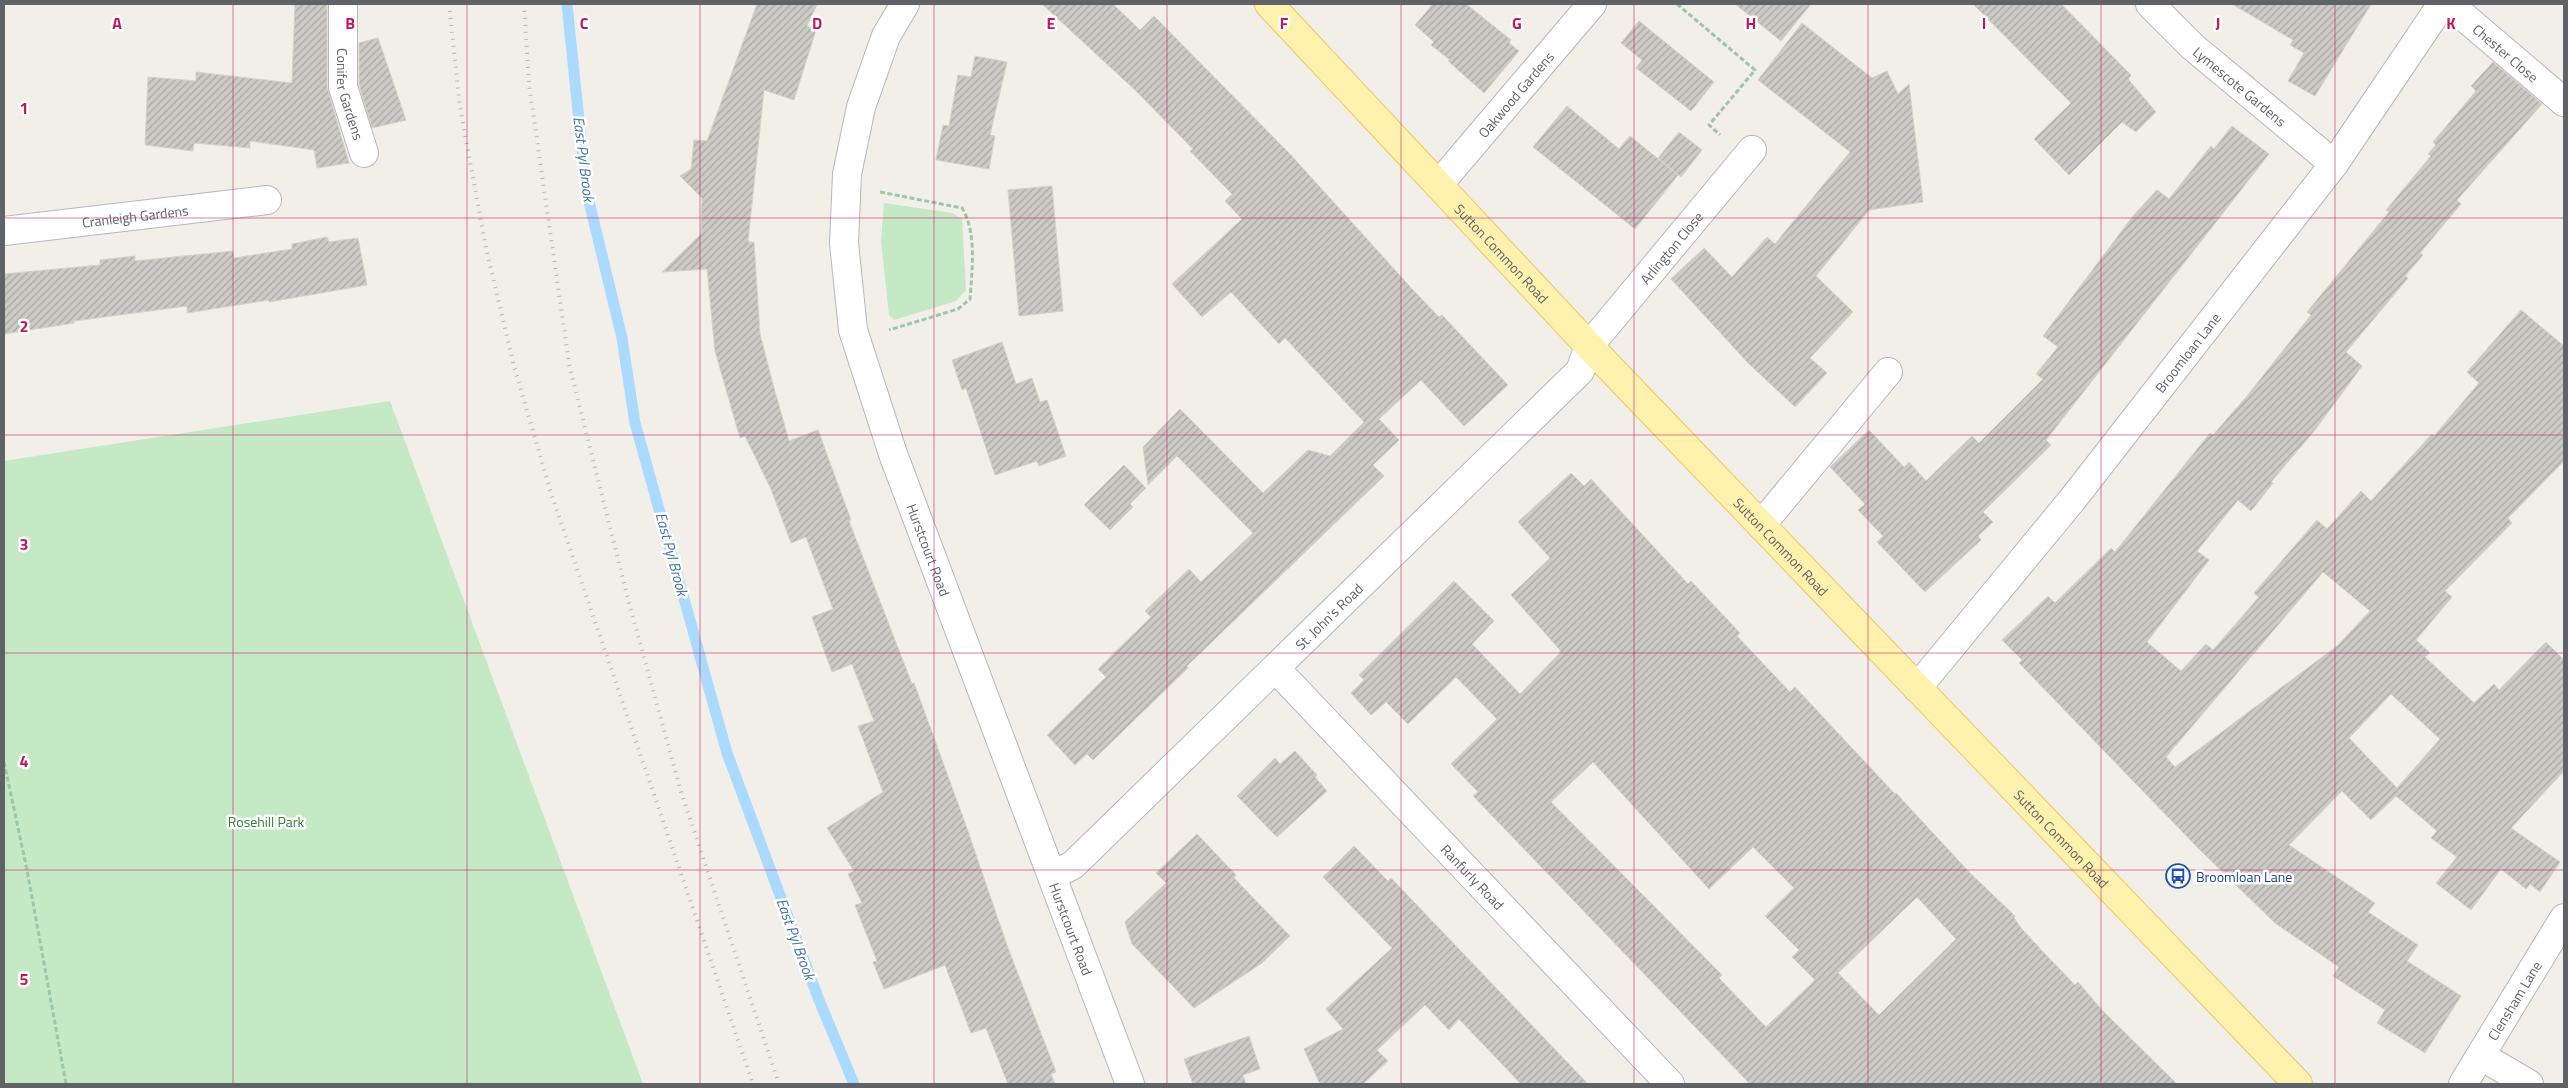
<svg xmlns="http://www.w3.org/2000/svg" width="2568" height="1088" font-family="'Titillium Web',sans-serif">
<defs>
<pattern id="building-hatch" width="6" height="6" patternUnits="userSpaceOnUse" patternTransform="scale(1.25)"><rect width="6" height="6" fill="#cccac5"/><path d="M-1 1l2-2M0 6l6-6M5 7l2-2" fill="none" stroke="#a9a8a4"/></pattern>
</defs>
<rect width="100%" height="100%" fill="#f1efe8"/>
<g fill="#c5e8c5">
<path d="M 884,203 L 952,213 L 962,219 L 966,290 L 956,301 L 894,320 L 889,315 L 881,241 Z"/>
<path d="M 390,401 L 643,1084 L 4,1084 L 4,461 Z"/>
</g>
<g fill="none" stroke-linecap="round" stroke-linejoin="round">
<path stroke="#aadaff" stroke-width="11" d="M 567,4 L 586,189 L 622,338 L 635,423 L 727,753 L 819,1000 L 854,1084"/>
</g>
<g fill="url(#building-hatch)" stroke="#d6d1c6" fill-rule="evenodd">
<path d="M 295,4 L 327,4 L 327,87 L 349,163 L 317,168 L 314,150 L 250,141 L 250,148 L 194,143 L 193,151 L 145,145 L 148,77 L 196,81 L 196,72 L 292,83 Z"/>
<path d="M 757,4 L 817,4 L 807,26 L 816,30 L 794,100 L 764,90 L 748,242 L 754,242 L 760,334 L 774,388 L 789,441 L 818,430 L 851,520 L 849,521 L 912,684 L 914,683 L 964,820 L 1008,948 L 1056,1072 L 1051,1074 L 1055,1084 L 1008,1084 L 986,1028 L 971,1033 L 945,965 L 884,989 L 873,962 L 877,961 L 855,905 L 862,903 L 848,874 L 854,871 L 827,828 L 883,792 L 858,726 L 874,721 L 852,664 L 832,672 L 812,617 L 833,609 L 806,537 L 791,543 L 771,489 L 745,436 L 740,438 L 715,351 L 707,269 L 662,272 L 701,234 L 702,198 L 680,176 L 691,169 L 694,140 L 707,141 Z"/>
<path d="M 1042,4 L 1113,4 L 1140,30 L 1154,16 L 1290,154 L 1414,291 L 1439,317 L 1442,315 L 1508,385 L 1464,426 L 1421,380 L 1379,419 L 1399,440 L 1373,465 L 1384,476 L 1187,666 L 1188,668 L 1093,760 L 1087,754 L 1075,765 L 1047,735 L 1106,677 L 1098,669 L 1151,617 L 1145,611 L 1189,569 L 1201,582 L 1253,533 L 1177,456 L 1148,485 L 1143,447 L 1180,409 L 1263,493 L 1308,450 L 1330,456 L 1364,422 L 1285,338 L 1279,344 L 1231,292 L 1202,317 L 1172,284 L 1242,219 L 1225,201 L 1232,194 L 1190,151 L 1193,149 L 1136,91 Z"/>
<path d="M 1433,4 L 1466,4 L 1511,40 L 1509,43 L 1519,51 L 1484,93 L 1448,61 L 1450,60 L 1431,45 L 1434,42 L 1415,25 Z"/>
<path d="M 1735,4 L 1811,4 L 1781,41 Z"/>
<path d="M 1973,4 L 2061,4 L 2131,75 L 2128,79 L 2156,112 L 2136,132 L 2122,122 L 2069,175 L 2034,139 L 2071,103 Z"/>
<path d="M 2232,4 L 2371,4 L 2315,96 L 2288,81 L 2304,53 L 2290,45 L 2293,40 Z"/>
<path d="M 1639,21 L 1714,82 L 1691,111 L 1636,68 L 1642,60 L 1621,43 Z"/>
<path d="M 1802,23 L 1872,78 L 1887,71 L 1898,94 L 1909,84 L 1923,202 L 1869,210 L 1816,276 L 1853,312 L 1810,358 L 1827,373 L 1795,407 L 1748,363 L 1671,279 L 1704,248 L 1732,277 L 1767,237 L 1775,244 L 1850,152 L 1758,80 Z"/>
<path d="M 378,38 L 406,120 L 372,128 L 359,85 L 359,43 Z"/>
<path d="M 975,56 L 1007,62 L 990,135 L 995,136 L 989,169 L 936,160 L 943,125 L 949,126 L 958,75 L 971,77 Z"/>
<path d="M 2493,62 L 2542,104 L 2457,200 L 2461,204 L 2420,253 L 2423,255 L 2405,276 L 2408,278 L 2346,352 L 2362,366 L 2315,430 L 2271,482 L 2273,483 L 2251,511 L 2238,500 L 2197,551 L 2209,560 L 2147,642 L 2181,671 L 2206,644 L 2213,650 L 2259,597 L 2254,593 L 2317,520 L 2327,529 L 2361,491 L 2371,501 L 2432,434 L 2434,436 L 2479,383 L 2467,372 L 2521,310 L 2564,346 L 2564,461 L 2508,518 L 2512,523 L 2445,591 L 2452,597 L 2416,640 L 2430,653 L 2425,657 L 2474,703 L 2494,684 L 2499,690 L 2546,642 L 2564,660 L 2564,771 L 2511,828 L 2560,862 L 2540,892 L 2530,884 L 2526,889 L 2501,869 L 2471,910 L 2436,883 L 2457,857 L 2431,838 L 2437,831 L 2396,796 L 2371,820 L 2342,791 L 2289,845 L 2375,903 L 2368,912 L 2418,945 L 2407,961 L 2461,996 L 2425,1053 L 2377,1023 L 2385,1010 L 2333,976 L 2339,967 L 2275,923 L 2198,848 L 2019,663 L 2022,660 L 2002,640 L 2048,596 L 2055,603 L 2111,548 L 2115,552 L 2210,433 L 2213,435 L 2247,396 L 2311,315 L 2307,312 L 2389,212 L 2386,210 L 2431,156 L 2428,154 L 2436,145 L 2433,142 L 2476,91 L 2471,86 ZM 2323,572 L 2370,611 L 2337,646 L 2175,767 L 2166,757 ZM 2391,694 L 2440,739 L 2397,788 L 2349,738 Z"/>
<path d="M 1567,106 L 1619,149 L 1630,136 L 1678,175 L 1635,229 L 1533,147 Z"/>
<path d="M 2232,126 L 2269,154 L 2046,440 L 2051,445 L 1983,512 L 1993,522 L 1978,536 L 1981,540 L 1925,592 L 1877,542 L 1883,536 L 1858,510 L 1865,504 L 1830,467 L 1869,430 L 1904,467 L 1909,462 L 1926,481 L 1972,436 L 1979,443 L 2043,379 L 2036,374 L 2058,347 L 2043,336 L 2133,216 L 2157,190 L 2169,199 L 2211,146 L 2214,149 Z"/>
<path d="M 1679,132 L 1702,150 L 1681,177 L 1658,158 Z"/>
<path d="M 1052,186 L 1063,311 L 1019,316 L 1008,190 Z"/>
<path d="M 327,237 L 329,242 L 358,238 L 367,285 L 269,302 L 269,300 L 187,313 L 187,306 L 74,321 L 74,323 L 4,334 L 4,274 L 100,265 L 100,260 L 135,256 L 135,261 L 233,251 L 234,258 L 292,249 L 292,244 Z"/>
<path d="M 1002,342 L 1016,384 L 1032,378 L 1040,402 L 1047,400 L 1066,456 L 1039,466 L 1037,461 L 995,475 L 966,388 L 962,390 L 952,360 Z"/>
<path d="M 1124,465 L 1146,488 L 1130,504 L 1133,507 L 1110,530 L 1084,505 Z"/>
<path d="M 1571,473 L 1584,486 L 1591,479 L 1688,584 L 1691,581 L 1740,633 L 1737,636 L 1790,692 L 1795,687 L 1895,794 L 1896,793 L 1970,873 L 2015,916 L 2014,918 L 2022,929 L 2047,956 L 2075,985 L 2078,982 L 2102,1010 L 2177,1084 L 1750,1084 L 1473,796 L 1478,792 L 1451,764 L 1497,719 L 1456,677 L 1408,724 L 1386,702 L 1371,715 L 1351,693 L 1364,680 L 1359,675 L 1454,581 L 1494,621 L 1472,644 L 1520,694 L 1560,653 L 1560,650 L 1511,595 L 1550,558 L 1518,522 ZM 1593,762 L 1709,889 L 1753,847 L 1794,888 L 1765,916 L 1799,950 L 1792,957 L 1815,980 L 1766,1027 L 1719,978 L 1722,975 L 1551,802 ZM 1917,897 L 1956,939 L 1879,1015 L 1838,973 Z"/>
<path d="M 1295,751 L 1317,775 L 1315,777 L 1327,791 L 1277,837 L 1237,796 L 1275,758 L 1280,764 Z"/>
<path d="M 1197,834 L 1236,875 L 1234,878 L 1290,936 L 1262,963 L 1194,1008 L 1132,944 L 1125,922 L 1166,883 L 1156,873 Z"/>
<path d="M 1354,846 L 1388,881 L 1391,878 L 1588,1084 L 1521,1084 L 1459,1019 L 1449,1030 L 1425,1005 L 1377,1050 L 1388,1061 L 1363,1084 L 1320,1084 L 1304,1049 L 1343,1029 L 1326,1009 L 1392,948 L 1323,877 Z"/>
<path d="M 1249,1036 L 1260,1069 L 1243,1075 L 1246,1084 L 1193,1084 L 1184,1059 Z"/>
</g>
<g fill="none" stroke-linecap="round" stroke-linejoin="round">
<g stroke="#b5b8bc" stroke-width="30">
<g id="minor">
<path id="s1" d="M 343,4 L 343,87 L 364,153"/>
<path id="s2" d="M 905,4 L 886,36 L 861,107 L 847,174 L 844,243 L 853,330 L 893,454 L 1130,1084"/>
<path id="s3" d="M 2150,4 L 2193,47 L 2334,164"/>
<path id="s4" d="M 2449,4 L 2564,102"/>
<path id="s5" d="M 1439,184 L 1592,4"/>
<path id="s6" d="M 4,231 L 267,200"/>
<path d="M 1761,525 L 1888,372"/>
<path id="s7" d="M 1276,669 L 1670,1084"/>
<path id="s8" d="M 1917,688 L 2072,500 L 2334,164 L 2442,4"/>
<path id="s9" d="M 1053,875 L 1073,865 L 1580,371 L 1589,346 L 1752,150"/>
<path d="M 2481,1056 L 2529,1084"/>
<path id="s10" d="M 2463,1084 L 2564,918"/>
</g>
</g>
<g stroke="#f2c960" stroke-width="30">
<g id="major">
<path id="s11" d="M 1269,4 L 1589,346 L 2298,1084"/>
</g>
</g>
<g stroke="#9cc7a9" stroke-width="3" stroke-dasharray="5 2.5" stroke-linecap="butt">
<path d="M 1677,4 L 1755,70 L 1709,125 L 1720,135"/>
<path d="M 880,192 L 962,208 C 977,232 972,271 970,299 L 958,309 L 889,330"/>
<path d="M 4,762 L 27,870 L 66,1084"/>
</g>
<use href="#minor" stroke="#fff" stroke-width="28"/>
<use href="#major" stroke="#fff2af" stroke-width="28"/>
<g stroke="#b6b7b8" stroke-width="4" stroke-dasharray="1 6" stroke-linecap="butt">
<path d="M 449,4 L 460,107 L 486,248 L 514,366 L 551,493 L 753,1084"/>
<path d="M 524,4 L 529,84 L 569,364 L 630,607 L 681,792 L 779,1084"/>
</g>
</g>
<path fill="none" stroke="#c2185b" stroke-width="1" stroke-opacity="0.55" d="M 233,4 L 233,1084M 467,4 L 467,1084M 700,4 L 700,1084M 934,4 L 934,1084M 1167,4 L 1167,1084M 1401,4 L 1401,1084M 1634,4 L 1634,1084M 1868,4 L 1868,1084M 2101,4 L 2101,1084M 2335,4 L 2335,1084M 4,218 L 2564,218M 4,435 L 2564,435M 4,653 L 2564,653M 4,870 L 2564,870"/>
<defs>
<g id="bus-ring" transform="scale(1.25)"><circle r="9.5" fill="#fff" stroke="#1a4fb4" stroke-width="1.5"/><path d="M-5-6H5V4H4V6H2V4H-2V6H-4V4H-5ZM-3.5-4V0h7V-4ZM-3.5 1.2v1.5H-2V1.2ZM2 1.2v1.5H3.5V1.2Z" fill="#1a4fb4"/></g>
</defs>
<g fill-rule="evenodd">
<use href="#bus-ring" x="2178" y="876"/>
</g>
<g text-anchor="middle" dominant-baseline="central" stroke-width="5" stroke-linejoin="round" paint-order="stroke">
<g font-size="14" fill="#5f6368" stroke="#fff">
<text stroke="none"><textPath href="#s4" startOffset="75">Chester Close</textPath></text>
<text stroke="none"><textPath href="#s3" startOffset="122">Lymescote Gardens</textPath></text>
<text stroke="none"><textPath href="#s1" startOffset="91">Conifer Gardens</textPath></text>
<text stroke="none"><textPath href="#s5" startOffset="118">Oakwood Gardens</textPath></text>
<text stroke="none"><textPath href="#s6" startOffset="132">Cranleigh Gardens</textPath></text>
<text stroke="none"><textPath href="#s9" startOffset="885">Arlington Close</textPath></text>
<text stroke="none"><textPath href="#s11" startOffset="341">Sutton Common Road</textPath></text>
<text stroke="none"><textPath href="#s8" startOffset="431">Broomloan Lane</textPath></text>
<text stroke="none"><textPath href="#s11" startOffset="746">Sutton Common Road</textPath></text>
<text stroke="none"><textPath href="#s2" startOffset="570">Hurstcourt Road</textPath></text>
<text stroke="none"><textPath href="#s9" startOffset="379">St. John's Road</textPath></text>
<text stroke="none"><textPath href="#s11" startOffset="1151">Sutton Common Road</textPath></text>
<text stroke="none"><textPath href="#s7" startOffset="286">Ranfurly Road</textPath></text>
<text stroke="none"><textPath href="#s2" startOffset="975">Hurstcourt Road</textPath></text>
<text stroke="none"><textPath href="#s10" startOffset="98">Clensham Lane</textPath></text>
</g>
<g font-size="14" fill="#348238" stroke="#fff">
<text x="266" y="821">Rosehill Park</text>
</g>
<g font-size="14" fill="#164399" stroke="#fff" text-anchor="start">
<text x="2196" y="876">Broomloan Lane</text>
</g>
<g font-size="15" font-style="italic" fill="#4174aa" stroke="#fff">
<text transform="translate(584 159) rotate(83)">East Pyl Brook</text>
<text transform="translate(672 554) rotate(75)">East Pyl Brook</text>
<text transform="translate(796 939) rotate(70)">East Pyl Brook</text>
</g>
</g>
<g font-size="16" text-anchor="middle" font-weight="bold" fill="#c2185b" stroke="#fff" stroke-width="5" stroke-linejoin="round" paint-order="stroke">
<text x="117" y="29">A</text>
<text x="350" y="29">B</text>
<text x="584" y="29">C</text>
<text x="817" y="29">D</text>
<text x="1051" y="29">E</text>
<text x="1284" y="29">F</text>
<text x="1517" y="29">G</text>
<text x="1751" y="29">H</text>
<text x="1984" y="29">I</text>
<text x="2218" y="29">J</text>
<text x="2451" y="29">K</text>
<text x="24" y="114">1</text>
<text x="24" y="332">2</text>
<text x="24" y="550">3</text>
<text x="24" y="767">4</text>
<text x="24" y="985">5</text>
</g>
<rect width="2568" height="1088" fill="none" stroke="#5f6368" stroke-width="10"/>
</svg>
